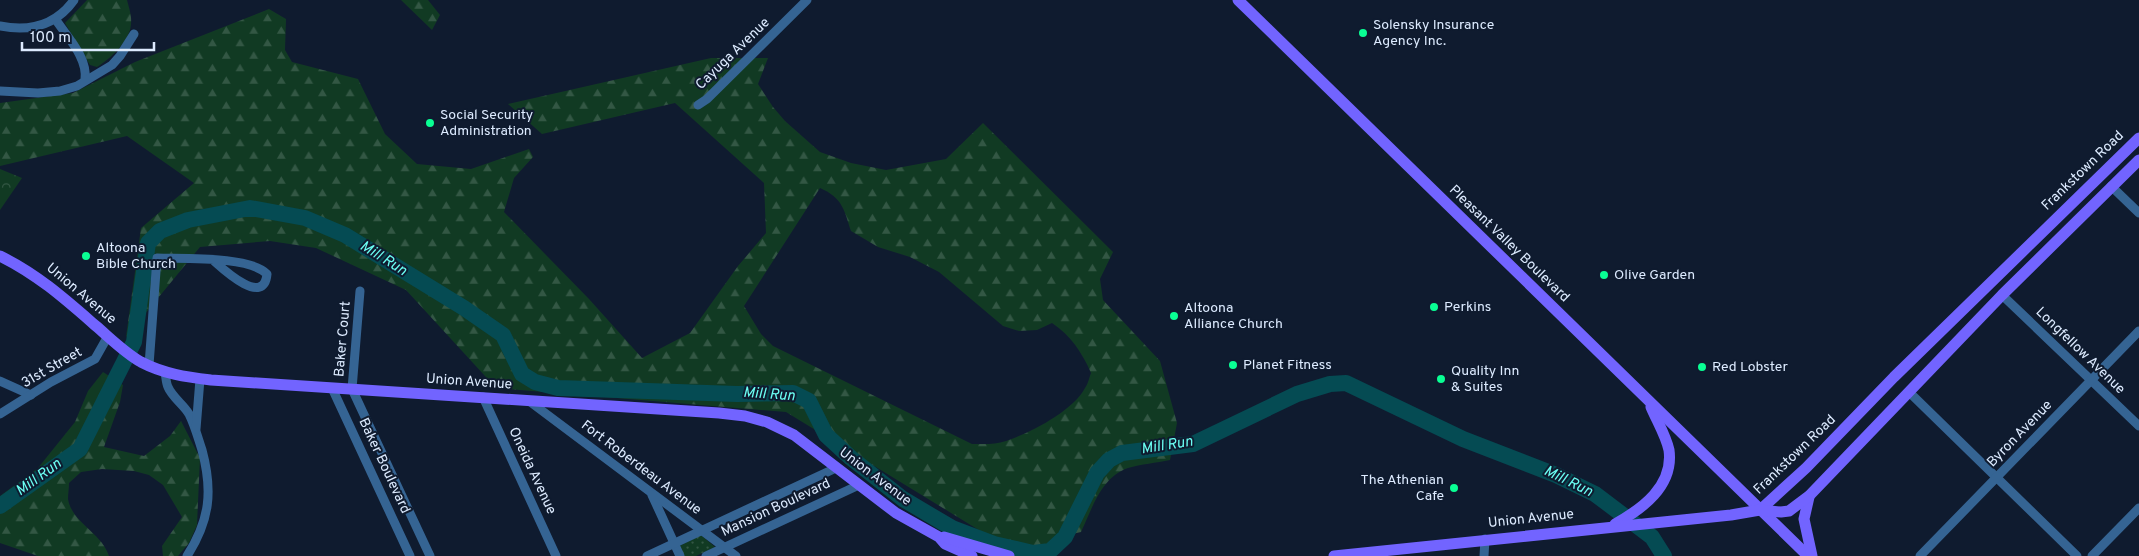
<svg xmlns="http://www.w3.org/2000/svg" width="2139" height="556" font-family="Overpass,sans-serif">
<defs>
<pattern id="grass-dots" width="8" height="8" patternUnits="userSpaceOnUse" patternTransform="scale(1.25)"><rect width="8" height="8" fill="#113a23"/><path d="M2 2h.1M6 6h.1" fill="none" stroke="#335744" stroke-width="1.8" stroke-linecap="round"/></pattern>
<pattern id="forest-firs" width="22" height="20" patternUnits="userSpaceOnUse" patternTransform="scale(1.25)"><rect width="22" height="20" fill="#113a23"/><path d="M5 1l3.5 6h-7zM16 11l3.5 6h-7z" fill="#335744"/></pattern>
<pattern id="park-crowns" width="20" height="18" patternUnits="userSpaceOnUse" patternTransform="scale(1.25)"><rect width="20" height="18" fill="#113a23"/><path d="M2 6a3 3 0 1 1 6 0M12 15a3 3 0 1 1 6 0" fill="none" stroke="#335744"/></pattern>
</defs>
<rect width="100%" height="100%" fill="#0f1b2f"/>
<path fill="url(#grass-dots)" d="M 699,536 L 702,536 L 715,547 L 696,556 L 684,556 L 679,546 Z"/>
<g fill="url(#forest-firs)" fill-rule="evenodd">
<path d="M 87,0 L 127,0 C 129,8 132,16 131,24 C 130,41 110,59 97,67 L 90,65 L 65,23 Z"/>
<path d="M 401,0 L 428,0 L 440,15 L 432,30 Z"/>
<path d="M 269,9 L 286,19 L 285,50 L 292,62 L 358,79 L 385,134 L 417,164 L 471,169 L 529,149 L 533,157 L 514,178 L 504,212 L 589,299 L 642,358 L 690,333 L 738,266 L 766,233 L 764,183 L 675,103 L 542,134 L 508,104 L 711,58 L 768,58 L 758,84 L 773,107 L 785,121 L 820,152 L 851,163 L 886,170 L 946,159 L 983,123 L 1113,252 L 1100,279 L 1103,300 L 1160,361 L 1177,423 L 1170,460 C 1156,463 1141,464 1128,468 C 1101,477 1092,509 1081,532 L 1059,537 L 1042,549 L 1005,546 L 786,412 L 496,388 L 406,290 L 316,248 L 270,241 L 200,247 L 126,337 L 141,228 L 194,183 L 127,136 L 0,166 L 0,103 L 73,93 L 135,62 ZM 820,188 C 843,198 844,210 851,231 L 878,247 L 910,257 L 939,272 L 1003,326 L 1019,331 L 1037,330 L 1052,323 C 1071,336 1082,352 1091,373 C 1089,378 1088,384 1085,388 C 1073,411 1030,433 1006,441 C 995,445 983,444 972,444 L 773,346 L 761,334 L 744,306 Z"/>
<path d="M 103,372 L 123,385 L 120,402 L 104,447 L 144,456 L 170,436 L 181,421 L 200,458 L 197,525 L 189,543 L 178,556 L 163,556 L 162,546 L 182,517 L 163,485 L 149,475 L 134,471 L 102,469 L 81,472 L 69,483 C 69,488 68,494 68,499 C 72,523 102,533 109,556 L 38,556 L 0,543 L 0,496 L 38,468 L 75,422 L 88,391 Z"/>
</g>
<path fill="url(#park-crowns)" d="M 0,169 L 22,178 L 0,210 Z"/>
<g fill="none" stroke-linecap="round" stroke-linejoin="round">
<path stroke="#054b53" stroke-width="16" d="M 0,506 L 80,449 L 134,342 L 148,243 L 160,231 L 188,220 L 250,208 L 305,218 L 345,235 L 464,308 L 503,335 L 522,374 L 535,382 L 558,388 L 737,394 L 793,393 L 809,401 L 826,435 L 851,458 L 903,499 L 952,528 L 994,544 L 1033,553 L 1050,551 L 1065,537 L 1097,473 L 1109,460 L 1122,453 L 1193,444 L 1297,394 L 1330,384 L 1346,383 L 1463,439 L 1556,475 L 1595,494 L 1652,537 L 1664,556"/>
<g stroke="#356493" stroke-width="9">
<path d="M 56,20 C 68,38 88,58 85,80"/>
<path d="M 0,26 C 30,32 56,25 74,0"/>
<path d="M 0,91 L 38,93 L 60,91 L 77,86 L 112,65 L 120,56 L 134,34"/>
<path d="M 698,105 L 707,99 L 807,0"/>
<path d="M 2111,186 L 2139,213"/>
<path d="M 360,291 L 352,389 L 430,556"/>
<path d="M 2002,295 L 2139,426"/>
<path d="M 149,365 L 157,258 C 183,259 250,256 267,274 C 264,307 224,270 214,261"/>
<path d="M 165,372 C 166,377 166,383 168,387 C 172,397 184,405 189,414 C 195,426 198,438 202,450 C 213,491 210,520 187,556"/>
<path d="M 0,381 L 31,395"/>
<path d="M 332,388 L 410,556"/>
<path d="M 1909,392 L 2077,556"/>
<path d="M 483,397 L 556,556"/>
<path d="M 529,401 L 736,556"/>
<path d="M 0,414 L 51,382 L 95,359 L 108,336"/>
<path d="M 196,429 L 200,379"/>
<path d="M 652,495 L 680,556"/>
<path d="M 647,556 L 836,468"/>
<path d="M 706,556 L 859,485"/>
<path d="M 1484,556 L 1485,539"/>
<path d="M 1920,556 L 2139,331"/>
<path d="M 2092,556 L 2139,508"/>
</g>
<g stroke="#7264ff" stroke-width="11">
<path d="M 1238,0 L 1808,556"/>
<path d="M 0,256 C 37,274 65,299 96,326 C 110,338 125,353 141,362 C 164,374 186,377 211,380 L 719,413 L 745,416 L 767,422 L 794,435 L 896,513 L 939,537 L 945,544 L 972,556"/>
<path d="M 1809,497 L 1804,519 L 1812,556"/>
<path d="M 1760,510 L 1806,468 L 1894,377 L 2139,138"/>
<path d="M 1615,524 C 1642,509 1674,486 1669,450 C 1666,436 1657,421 1651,407"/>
<path d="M 944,537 L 1009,556"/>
<path d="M 1334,556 L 1731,515 L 1760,510 L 1781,512 L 1789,511 L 1809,496 L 2002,295 L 2139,160"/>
</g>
</g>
<g fill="#09ff94" stroke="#0f1b2f" stroke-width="2">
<circle cx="1363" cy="33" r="5"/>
<circle cx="430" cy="123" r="5"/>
<circle cx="86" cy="256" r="5"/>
<circle cx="1604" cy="275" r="5"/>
<circle cx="1434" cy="307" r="5"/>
<circle cx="1174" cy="316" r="5"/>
<circle cx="1233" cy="365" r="5"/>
<circle cx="1702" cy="367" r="5"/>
<circle cx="1441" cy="379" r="5"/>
<circle cx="1454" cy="488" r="5"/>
</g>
<g text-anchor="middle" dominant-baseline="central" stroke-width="4" stroke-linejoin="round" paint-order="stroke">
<g font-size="14" fill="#ddebff" stroke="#0f1b2f" text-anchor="start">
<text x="1373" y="25">Solensky Insurance<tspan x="1373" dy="16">Agency Inc.</tspan></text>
<text x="440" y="115">Social Security<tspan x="440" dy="16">Administration</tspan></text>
<text x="96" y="248">Altoona<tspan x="96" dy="16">Bible Church</tspan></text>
<text x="1614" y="275">Olive Garden</text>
<text x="1444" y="307">Perkins</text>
<text x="1184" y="308">Altoona<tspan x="1184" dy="16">Alliance Church</tspan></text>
<text x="1243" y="365">Planet Fitness</text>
<text x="1712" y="367">Red Lobster</text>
<text x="1451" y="371">Quality Inn<tspan x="1451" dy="16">&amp; Suites</tspan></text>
<text x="1444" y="480" text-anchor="end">The Athenian<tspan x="1444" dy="16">Cafe</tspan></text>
</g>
<g font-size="14" fill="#ddebff" stroke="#0f1b2f">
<text transform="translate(733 54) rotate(-44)">Cayuga Avenue</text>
<text transform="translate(2083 171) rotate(-44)">Frankstown Road</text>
<text transform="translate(1509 244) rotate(44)">Pleasant Valley Boulevard</text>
<text transform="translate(81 294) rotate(40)">Union Avenue</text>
<text transform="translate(343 339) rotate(-85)">Baker Court</text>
<text transform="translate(2080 351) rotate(44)">Longfellow Avenue</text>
<text transform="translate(52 368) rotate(-30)">31st Street</text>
<text transform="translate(469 382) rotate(4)">Union Avenue</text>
<text transform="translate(2020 434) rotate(-46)">Byron Avenue</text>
<text transform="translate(1795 455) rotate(-44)">Frankstown Road</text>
<text transform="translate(384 466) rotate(65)">Baker Boulevard</text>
<text transform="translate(641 468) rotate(37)">Fort Roberdeau Avenue</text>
<text transform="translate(532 471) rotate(65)">Oneida Avenue</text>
<text transform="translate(875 477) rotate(37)">Union Avenue</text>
<text transform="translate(776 508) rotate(-25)">Mansion Boulevard</text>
<text transform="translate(1531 519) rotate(-6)">Union Avenue</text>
</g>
<g font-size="15" font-style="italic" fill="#6bfff4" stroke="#0f1b2f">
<text transform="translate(383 259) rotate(32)">Mill Run</text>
<text transform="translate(769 395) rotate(4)">Mill Run</text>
<text transform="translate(1167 446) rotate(-9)">Mill Run</text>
<text transform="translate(39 478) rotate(-36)">Mill Run</text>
<text transform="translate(1568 482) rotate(26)">Mill Run</text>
</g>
</g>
<path d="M22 42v8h132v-8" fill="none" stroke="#ddebff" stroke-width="2.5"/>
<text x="30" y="42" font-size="15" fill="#ddebff" stroke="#0f1b2f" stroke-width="4" paint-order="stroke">100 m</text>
</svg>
